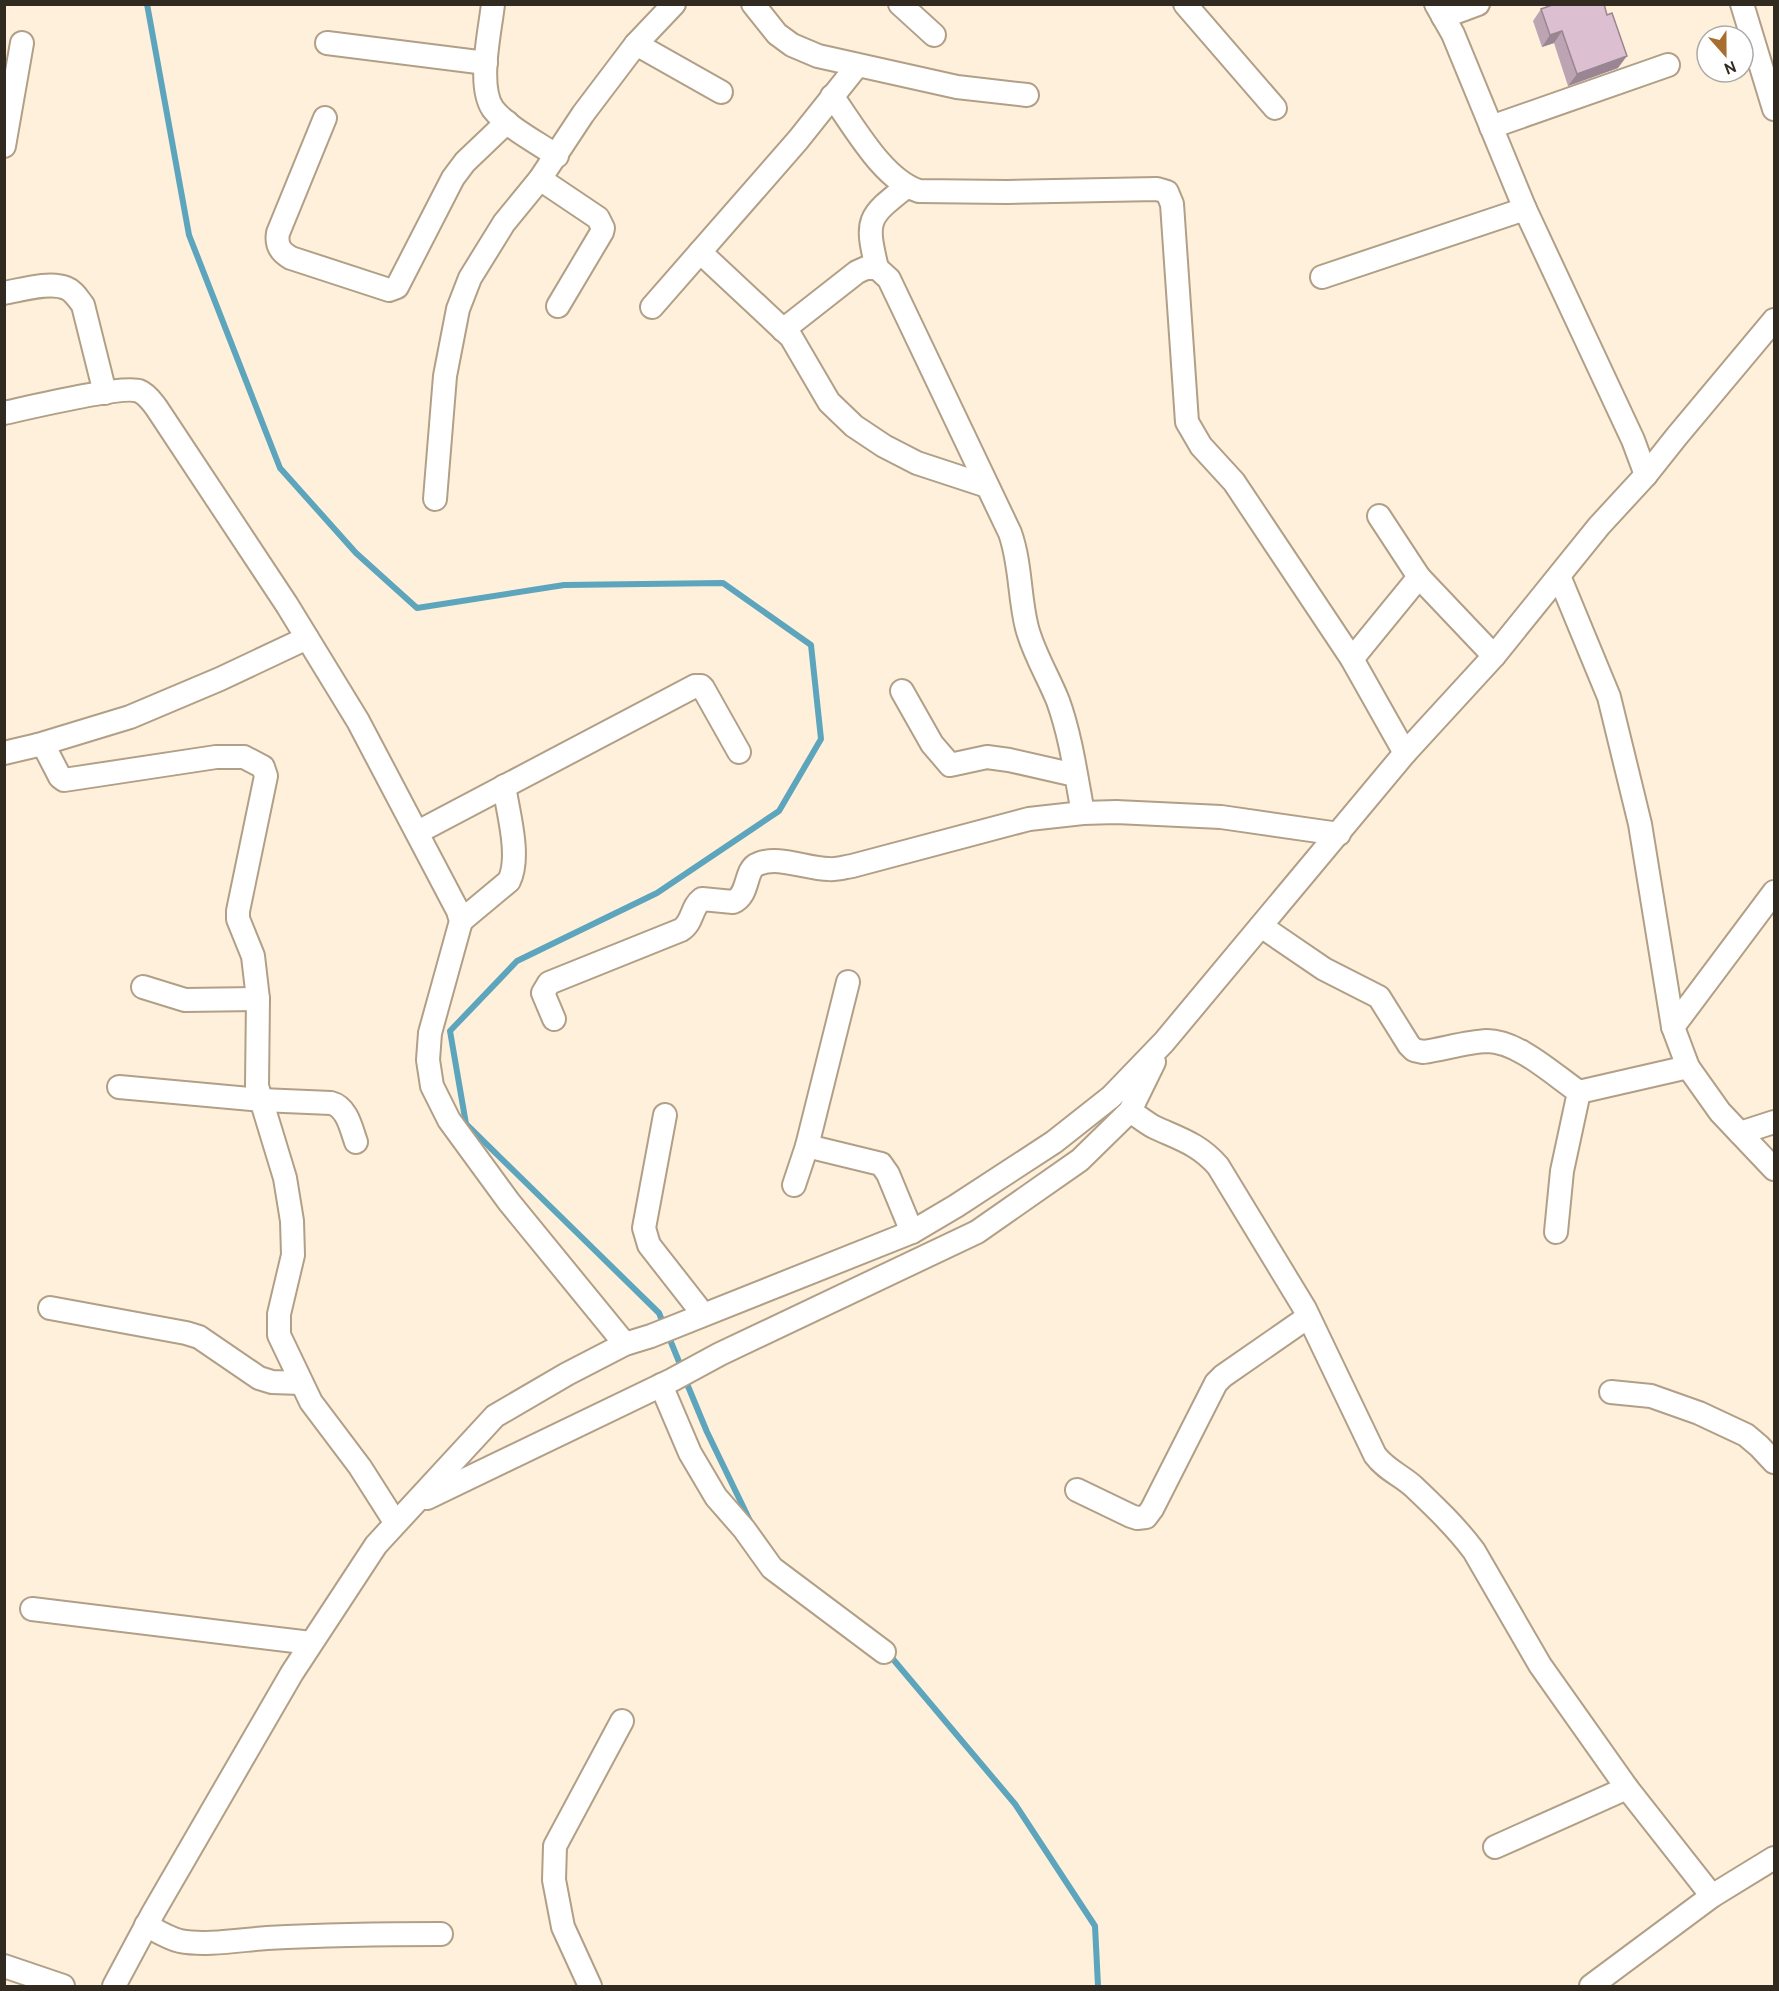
<svg xmlns="http://www.w3.org/2000/svg" width="1779" height="1991" font-family="Cabin,sans-serif">
<rect width="100%" height="100%" fill="#fef0db"/>
<g fill="none" stroke-linecap="round" stroke-linejoin="round">
<g stroke="#5da4bd" stroke-width="6">
<path d="M 147,4 L 189,235 L 280,468 L 356,553 L 417,608 L 564,585 L 723,583 L 811,645 L 821,739 L 779,811 L 657,893 L 517,961 L 450,1031 L 466,1124 L 659,1313 L 682,1369"/>
<path d="M 685,1379 L 707,1432 L 752,1525"/>
<path d="M 887,1654 L 892,1658 L 1015,1804 L 1095,1926 L 1098,1986"/>
</g>
<g stroke="#b19f87" stroke-width="26">
<g id="street">
<path d="M 493,4 C 490,32 477,86 493,109 C 507,127 538,143 557,156"/>
<path d="M 753,4 L 777,34 L 792,45 L 818,56 L 957,87 L 1027,95"/>
<path d="M 900,4 L 934,35"/>
<path d="M 1185,4 L 1275,108"/>
<path d="M 1436,4 L 1453,34 L 1525,209 L 1633,440 L 1646,475"/>
<path d="M 1742,4 L 1774,109"/>
<path d="M 1443,17 L 1478,4"/>
<path d="M 327,43 L 486,63"/>
<path d="M 636,44 L 721,92"/>
<path d="M 832,96 C 854,126 883,180 919,191 L 1007,192 L 1157,189 L 1167,192 L 1172,204 L 1187,422 L 1201,446 L 1234,482 L 1352,659 L 1405,753"/>
<path d="M 325,118 L 278,233 C 276,245 280,252 291,258 L 389,290 L 397,287 L 453,178 L 465,162 L 507,122"/>
<path d="M 1491,127 L 1668,65"/>
<path d="M 4,146 L 22,43"/>
<path d="M 540,179 L 598,218 L 603,228 L 602,232 L 558,306"/>
<path d="M 700,252 L 791,337 L 829,402 L 854,426 L 884,446 L 917,463 L 987,486"/>
<path d="M 877,268 C 865,219 868,217 906,187"/>
<path d="M 1322,277 L 1525,209"/>
<path d="M 4,293 C 21,290 50,281 66,288 C 74,291 78,299 83,305 L 105,393"/>
<path d="M 652,307 L 798,140 L 857,66"/>
<path d="M 783,330 L 857,272 L 866,268 L 877,268 L 889,279 L 1010,533 C 1021,564 1019,597 1027,628 C 1034,654 1048,676 1058,701 C 1071,737 1076,776 1083,813"/>
<path d="M 4,413 C 27,408 123,385 139,391 C 147,394 152,402 156,407 L 287,605 L 358,721 L 458,911 L 461,921 L 430,1033 L 428,1060 L 432,1086 L 449,1120 L 509,1202 L 625,1344"/>
<path d="M 435,499 L 445,376 L 458,309 L 470,278 L 504,223 L 540,179 L 583,114 L 636,44 L 674,4"/>
<path d="M 1379,516 L 1419,577 L 1494,656"/>
<path d="M 1559,576 L 1609,697 L 1640,824 L 1673,1027 L 1688,1067 L 1720,1112 L 1774,1169"/>
<path d="M 1352,659 L 1419,577"/>
<path d="M 902,691 L 932,744 L 950,765 L 987,757 L 1009,760 L 1075,775"/>
<path d="M 38,745 L 130,717 L 220,679 L 307,638"/>
<path d="M 4,753 L 38,745 L 44,746 L 60,777 L 64,780 L 216,757 L 244,757 L 263,767 L 266,776 L 238,911 L 238,919 L 253,956 L 258,999 L 257,1086 L 285,1178 L 292,1221 L 293,1255 L 279,1314 L 279,1335 L 311,1402 L 360,1467 L 395,1522"/>
<path d="M 418,832 L 695,686 L 701,686 L 703,688 L 739,752"/>
<path d="M 461,921 L 509,881 C 521,857 508,812 504,786"/>
<path d="M 1261,926 L 1324,969 L 1379,997 L 1409,1045 L 1414,1050 L 1423,1052 C 1444,1049 1466,1042 1487,1041 C 1518,1041 1554,1075 1579,1092"/>
<path d="M 143,987 L 185,1000 L 258,999"/>
<path d="M 554,1019 L 543,993 L 549,983 L 681,930 C 693,923 691,907 702,899 L 733,902 C 750,895 744,869 758,864 C 779,855 806,869 829,869 C 836,870 845,867 852,866 L 1029,819 L 1083,813 L 1116,812 L 1221,817 L 1339,834"/>
<path d="M 1673,1027 L 1774,892"/>
<path d="M 119,1087 L 261,1100 L 331,1103 C 347,1107 351,1128 356,1142"/>
<path d="M 1130,1111 C 1138,1116 1145,1122 1154,1127 C 1180,1139 1199,1144 1218,1166 L 1305,1309 L 1375,1455 C 1386,1470 1401,1475 1414,1487 C 1435,1507 1457,1528 1474,1551 L 1540,1665 L 1627,1788 L 1712,1896"/>
<path d="M 665,1115 L 644,1228 L 649,1245 L 703,1314"/>
<path d="M 1740,1133 L 1774,1122"/>
<path d="M 807,1146 L 881,1164 L 888,1174 L 912,1232"/>
<path d="M 794,1185 L 807,1146 L 848,982"/>
<path d="M 1556,1232 L 1562,1171 L 1579,1092 L 1688,1067"/>
<path d="M 50,1308 L 186,1333 L 199,1337 L 259,1378 L 272,1382 L 301,1383"/>
<path d="M 661,1385 L 690,1453 L 716,1497 L 744,1529 L 772,1568 L 884,1652"/>
<path d="M 1611,1392 L 1651,1396 L 1699,1413 L 1746,1435 L 1759,1446 L 1774,1462"/>
<path d="M 1077,1490 L 1131,1516 L 1137,1518 L 1146,1517 L 1152,1509 L 1216,1383 L 1223,1376 L 1308,1317"/>
<path d="M 427,1498 L 672,1380 L 720,1354 L 977,1232 L 1080,1160 L 1130,1111 L 1154,1062"/>
<path d="M 32,1609 L 311,1643"/>
<path d="M 1495,1847 L 1627,1788"/>
<path d="M 146,1925 C 157,1931 168,1938 180,1941 C 205,1946 240,1940 267,1938 C 325,1935 383,1934 441,1934"/>
<path d="M 4,1966 L 63,1986"/>
<path d="M 114,1986 L 153,1913 L 292,1673 L 376,1545 L 495,1416 L 567,1374 L 625,1344 L 651,1336 L 912,1232 L 956,1206 L 1054,1142 L 1111,1097 L 1164,1042 L 1405,753 L 1494,656 L 1599,526 L 1646,475 L 1677,436 L 1774,320"/>
<path d="M 590,1986 L 563,1927 L 554,1880 L 555,1846 L 622,1721"/>
<path d="M 1591,1986 L 1712,1896 L 1774,1858"/>
</g>
</g>
<use href="#street" stroke="#fff" stroke-width="22"/>
</g>
<path fill="#bda4b3" d="M 1541,9 L 1618,68 L 1568,86 L 1554,43 L 1542,47 L 1533,21 Z"/>
<g fill="#9a8692">
<path d="M 1562,31 L 1554,43 L 1542,47 L 1550,35 Z"/>
<path d="M 1627,56 L 1618,68 L 1568,86 L 1577,74 Z"/>
</g>
<path fill="#dcbfd0" stroke="#9a8692" stroke-width="1.5" d="M 1555,4 L 1604,4 L 1607,15 L 1612,13 L 1627,56 L 1577,74 L 1562,31 L 1550,35 L 1541,9 Z"/>
<rect width="1779" height="1991" fill="none" stroke="#312a20" stroke-width="12"/>
<g transform="translate(1725 54) rotate(159)"><circle r="28" fill="#ffffff" stroke="#adaaa6" stroke-width="1.5"/>
<path d="M0-4.5L10 22L0 15L-10 22Z" fill="#a96d2f"/>
<text y="-9" font-size="16" font-weight="bold" text-anchor="middle" fill="#312a20">N</text>
</g>
</svg>
